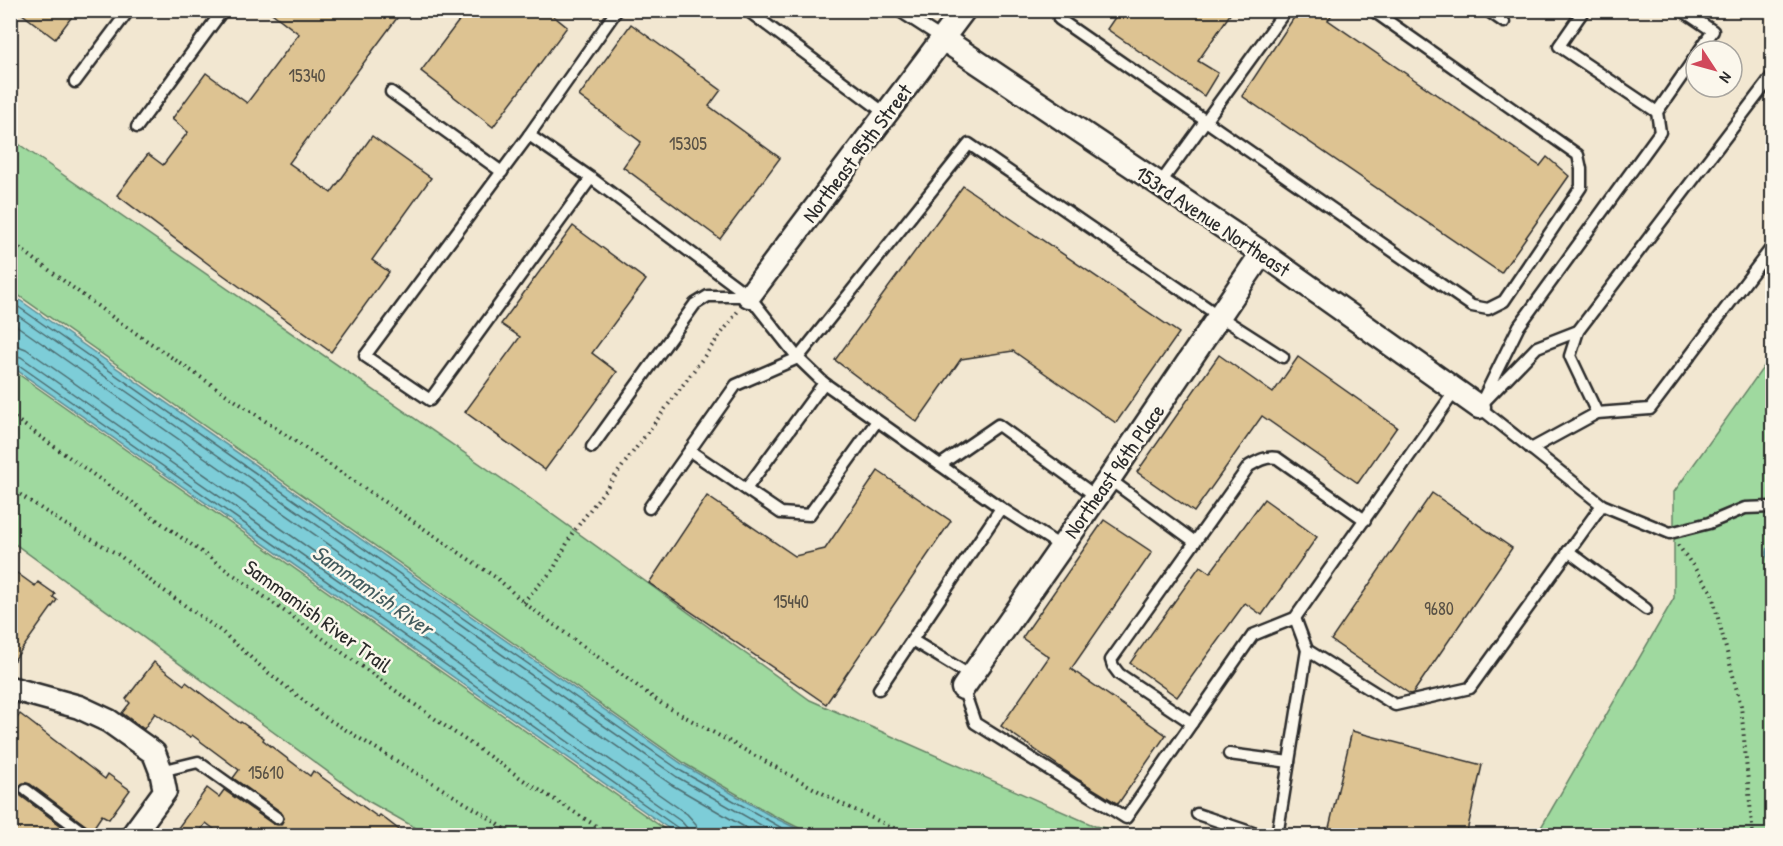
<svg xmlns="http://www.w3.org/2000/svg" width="1783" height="846" font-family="'Patrick Hand',sans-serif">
<rect width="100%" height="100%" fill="#f2e7d1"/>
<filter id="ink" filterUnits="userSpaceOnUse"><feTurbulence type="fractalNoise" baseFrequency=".0167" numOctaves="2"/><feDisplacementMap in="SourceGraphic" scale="12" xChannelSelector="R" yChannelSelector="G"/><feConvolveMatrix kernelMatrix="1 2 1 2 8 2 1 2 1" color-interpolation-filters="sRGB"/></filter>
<g filter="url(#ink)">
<g fill="#9fd99f" stroke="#658265" stroke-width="1.5">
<path d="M 10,138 L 528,497 L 810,700 L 1095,826 L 1139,835 L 813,835 L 771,814 L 687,765 L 11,290 Z"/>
<path d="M 1772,355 L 1772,835 L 1536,836 L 1674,598 L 1674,492 Z"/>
<path d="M 11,369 L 673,835 L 428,835 L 368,801 L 11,541 Z"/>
</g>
<path fill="#7dcdd8" stroke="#5c8c93" stroke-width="1.5" d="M 11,294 L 685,766 L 771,816 L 810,835 L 679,836 L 675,833 L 11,366 Z"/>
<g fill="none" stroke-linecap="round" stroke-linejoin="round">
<g stroke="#4c6c70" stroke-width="1.5">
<path d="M 10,301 L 681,771 L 796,836"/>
<path d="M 10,310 L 677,777 L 780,836"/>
<path d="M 10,321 L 672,785 L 760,836"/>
<path d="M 10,345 L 18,346 L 26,349 L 687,814 L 696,824 L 698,836"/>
<path d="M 10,354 L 21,357 L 682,822 L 687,828 L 689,836"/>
<path d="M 10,361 L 16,363 L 678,828 L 681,836"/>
</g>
<path stroke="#5c8c93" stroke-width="7" d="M 1772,543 L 1769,554 L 1772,562"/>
</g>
<g fill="#ddc392" stroke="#2b2b2b" stroke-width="1.5">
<path d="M 17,10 L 77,10 L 55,39 Z"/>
<path d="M 268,10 L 403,10 L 289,163 L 331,193 L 372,136 L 431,178 L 372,260 L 389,272 L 331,352 L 215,269 L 117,195 L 148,154 L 163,165 L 188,132 L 172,119 L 206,73 L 247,103 L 299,34 Z"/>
<path d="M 467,10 L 546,10 L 567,27 L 493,127 L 421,71 Z"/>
<path d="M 1120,10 L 1233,10 L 1198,61 L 1218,73 L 1204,96 L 1107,29 Z"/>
<path d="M 1299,10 L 1335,10 L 1328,20 L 1540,166 L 1547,157 L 1569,176 L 1501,273 L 1242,96 Z"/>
<path d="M 631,24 L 721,90 L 709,106 L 780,158 L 720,239 L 623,167 L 641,142 L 579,96 Z"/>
<path d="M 963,186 L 1179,333 L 1116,423 L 1013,351 L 961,359 L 917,422 L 835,360 Z"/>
<path d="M 573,226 L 646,280 L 592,353 L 617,372 L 545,470 L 465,412 L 520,337 L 501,324 Z"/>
<path d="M 1219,355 L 1273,393 L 1298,357 L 1397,427 L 1358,483 L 1262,416 L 1194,512 L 1137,472 Z"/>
<path d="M 878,471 L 951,521 L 826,704 L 649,583 L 707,496 L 795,556 L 825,549 Z"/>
<path d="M 1432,493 L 1512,548 L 1413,693 L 1410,694 L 1331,640 Z"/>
<path d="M 1264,499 L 1317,537 L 1262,615 L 1245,603 L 1177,697 L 1130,663 L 1200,566 L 1210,573 Z"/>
<path d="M 1104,520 L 1152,552 L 1071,669 L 1166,735 L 1118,804 L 1079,780 L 1001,726 L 1049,657 L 1022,638 Z"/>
<path d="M 10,568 L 35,586 L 38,582 L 55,594 L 53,597 L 57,600 L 10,666 Z"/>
<path d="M 154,662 L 184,685 L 186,682 L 240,723 L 241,722 L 264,738 L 263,740 L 310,776 L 313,771 L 378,817 L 380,815 L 407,836 L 223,836 L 206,823 L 196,836 L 172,836 L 207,788 L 219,797 L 224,790 L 273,824 L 281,825 L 284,818 L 281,812 L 233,778 L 239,770 L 192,735 L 190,738 L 155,713 L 144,729 L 122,713 L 130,703 L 126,699 Z"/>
<path d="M 20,714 L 105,779 L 108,774 L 130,790 L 109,819 L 102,815 L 92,830 L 30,784 L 26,783 L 23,783 L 19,789 L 21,796 L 75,836 L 20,836 L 10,829 L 10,727 Z"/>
<path d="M 1352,731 L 1482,765 L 1466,836 L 1327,836 Z"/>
</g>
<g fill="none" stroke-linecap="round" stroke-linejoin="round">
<g stroke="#2b2b2b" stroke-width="15">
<g id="service">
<path d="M 747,10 L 886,114"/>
<path d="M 898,10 L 943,39"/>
<path d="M 1064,10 L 1059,19 L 1472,306 L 1488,309 L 1504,301 L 1581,187 L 1581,169 L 1578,155 L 1372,10"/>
<path d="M 1487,10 L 1504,22"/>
<path d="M 1584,10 L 1559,46 L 1657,112"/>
<path d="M 1682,10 L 1713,31 L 1699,51"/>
<path d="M 75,82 L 129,10"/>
<path d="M 391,92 L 502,172"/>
<path d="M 137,127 L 223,10"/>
<path d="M 529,135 L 617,10"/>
<path d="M 591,178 L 430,400 L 365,356 L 529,135 L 591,178 L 749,296 L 798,358 L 969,144 L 1219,316 L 1283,357"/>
<path d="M 1159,185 L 1286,10"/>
<path d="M 1578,331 L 1570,356 L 1597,413 L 1650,409 L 1772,247"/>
<path d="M 1483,399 L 1519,326 L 1660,132 L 1657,112 L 1696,56"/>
<path d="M 1479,407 L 1537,347 L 1578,331 L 1772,76"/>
<path d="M 1479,407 L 1602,505 L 1670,533 L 1709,523 L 1745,508 L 1772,507"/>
<path d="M 592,447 L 695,304 L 708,296 L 748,296"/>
<path d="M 1531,449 L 1597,413"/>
<path d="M 690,451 L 781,513 L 809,515 L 877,421"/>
<path d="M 940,465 L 998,425 L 1097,497"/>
<path d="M 1109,479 L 1195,542"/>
<path d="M 746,489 L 824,383"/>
<path d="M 649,508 L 736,385 L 798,358 L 824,383 L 1001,508"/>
<path d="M 1568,551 L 1646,609"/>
<path d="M 1295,618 L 1307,650 L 1395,705 L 1470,688 L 1602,505"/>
<path d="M 912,640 L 971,676"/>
<path d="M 963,688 L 975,723 L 1126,818 L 1253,635 L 1295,618 L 1455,391"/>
<path d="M 879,689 L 1001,508 L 1062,547"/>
<path d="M 1192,723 L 1119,674 L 1113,666 L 1111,660 L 1249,466 C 1258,461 1266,456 1277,458 L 1365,520"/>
<path d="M 1229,754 L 1289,762"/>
<path d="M 161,771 L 198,762 L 277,818"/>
<path d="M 26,790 L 88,836"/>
<path d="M 1197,814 L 1262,836"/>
<path d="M 1277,836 L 1307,650"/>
</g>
</g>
<g stroke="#2b2b2b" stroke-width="27">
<g id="minor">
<path d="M 943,39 L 1262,253 L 1479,407"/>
<path d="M 749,296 L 964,10"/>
<path d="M 10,688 L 79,707 L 109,721 L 154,753 L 161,771 L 165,791 L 132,836"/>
<path d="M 963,688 L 1109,479 L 1262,253"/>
</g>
</g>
<g stroke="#2b2b2b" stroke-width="4" stroke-dasharray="1.5 4.5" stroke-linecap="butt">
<path d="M 10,241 L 115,319 L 498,579 L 523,602 L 662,704 L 842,804 L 911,836"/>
<path d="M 10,415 L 445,726 L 525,781 L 612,836"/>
<path d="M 10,488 L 63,523 L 119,555 L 152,582 L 222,632 L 265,670 L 323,716 L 485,815 L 515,836"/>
<path d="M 1678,545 L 1711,591 L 1741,706 L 1753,836"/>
<path d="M 523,602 L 553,570 L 572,534 L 738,311"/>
</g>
<use href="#service" stroke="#fbf7ec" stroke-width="10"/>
<use href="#minor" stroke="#fbf7ec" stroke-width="22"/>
</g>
</g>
<g text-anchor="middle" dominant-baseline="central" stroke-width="5" stroke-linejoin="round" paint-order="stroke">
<g font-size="18" fill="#585145">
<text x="307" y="75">15340</text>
<text x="688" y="143">15305</text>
<text x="791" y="601">15440</text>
<text x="1439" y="608">9680</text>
<text x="266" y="772">15610</text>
</g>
<g font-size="21" fill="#2b2b2b" stroke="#fbf7ec">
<text transform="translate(857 153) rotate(-53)">Northeast 95th Street</text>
<text transform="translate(1213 221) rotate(34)">153rd Avenue Northeast</text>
<text transform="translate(1114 471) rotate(-55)">Northeast 96th Place</text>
<text transform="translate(318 616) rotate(36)">Sammamish River Trail</text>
</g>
<g font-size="22" font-style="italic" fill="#445c5f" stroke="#fbf7ec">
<text transform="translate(373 590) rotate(35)">Sammamish River</text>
</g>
</g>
<rect width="1783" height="846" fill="none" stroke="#fbf7ec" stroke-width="36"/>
<rect x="18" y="18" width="1747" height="810" fill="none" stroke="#2b2b2b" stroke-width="2" filter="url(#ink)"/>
<g transform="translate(1714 69) rotate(126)"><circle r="28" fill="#fbf7ec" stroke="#a8a59f" stroke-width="1.5"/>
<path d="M0-4.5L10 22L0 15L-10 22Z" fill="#d1495b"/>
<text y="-9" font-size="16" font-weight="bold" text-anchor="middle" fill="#2b2b2b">N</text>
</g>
</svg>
